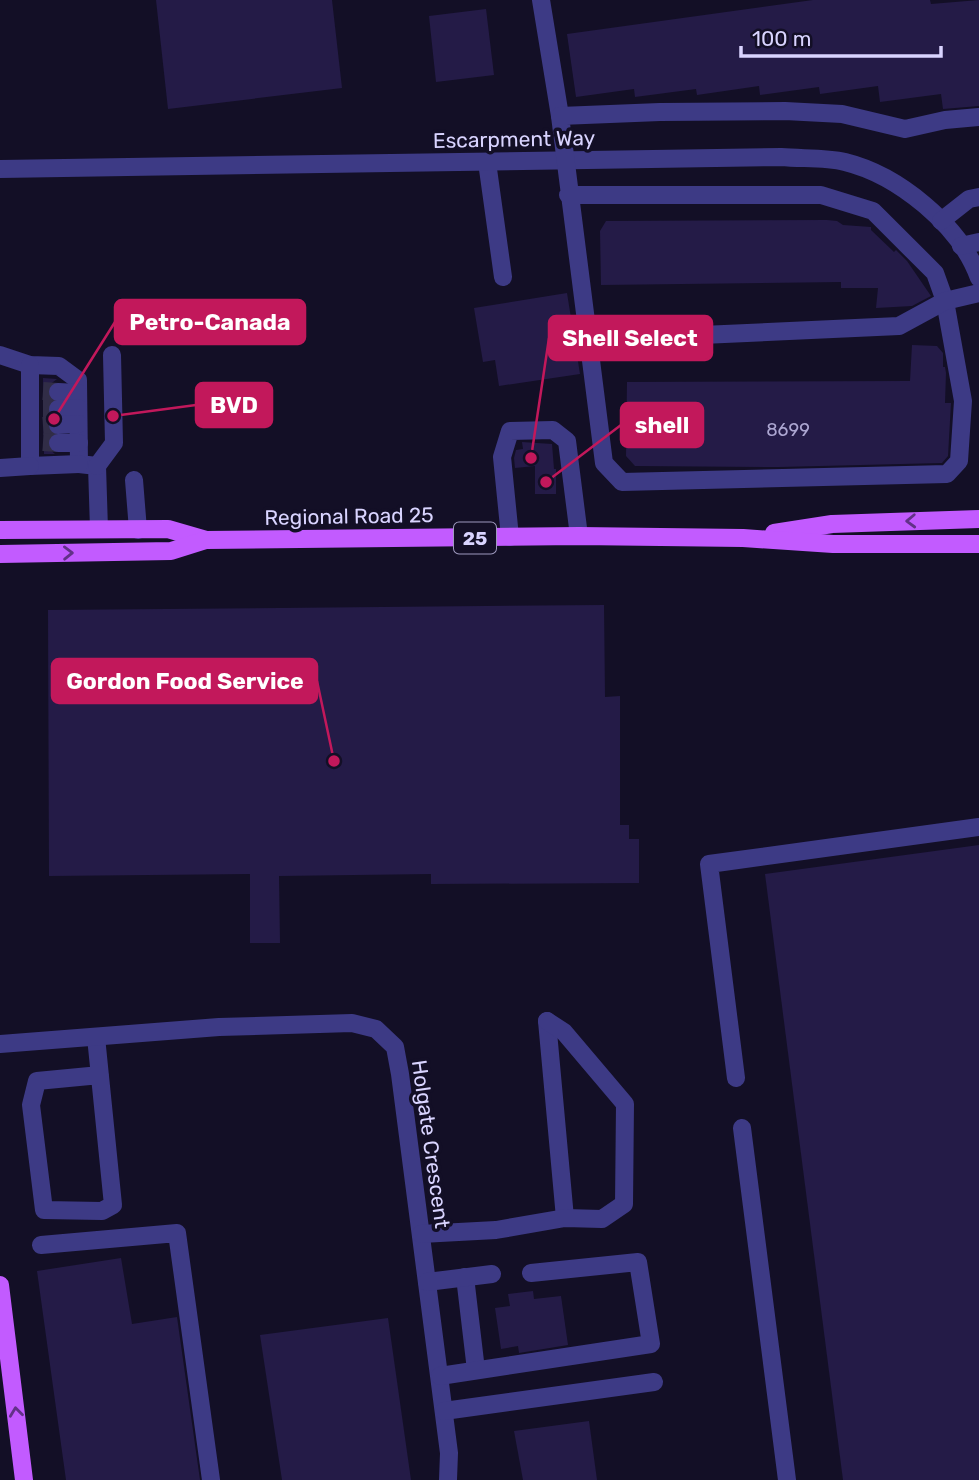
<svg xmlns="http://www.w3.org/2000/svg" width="979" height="1480" font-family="Rubik,sans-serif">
<rect width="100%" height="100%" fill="#130f26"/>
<g fill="#241b47">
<path d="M 156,0 L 332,0 L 342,88 L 168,109 Z"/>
<path d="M 813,0 L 930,0 L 931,4 L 979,0 L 979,106 L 943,109 L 941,94 L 880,102 L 878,86 L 820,94 L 819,87 L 760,95 L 759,86 L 697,95 L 696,89 L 635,97 L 634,89 L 576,97 L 567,34 Z"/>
<path d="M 486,9 L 494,75 L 436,82 L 429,16 Z"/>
<path d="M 827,220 L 837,221 L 843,225 L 871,227 L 871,230 L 894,252 L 896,250 L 907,261 L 931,296 L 912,306 L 876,308 L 878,288 L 841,288 L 841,282 L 601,285 L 600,231 L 606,221 Z"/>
<path d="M 567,293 L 580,374 L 499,386 L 495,360 L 483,362 L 474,308 Z"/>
<path d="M 912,345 L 937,346 L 943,353 L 943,367 L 945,367 L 946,373 L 945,403 L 951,403 L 948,456 L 942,463 L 779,467 L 635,466 L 626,456 L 627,382 L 910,381 Z"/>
<path d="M 43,378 L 57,379 L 49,385 L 47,392 L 51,401 L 47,409 L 50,417 L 47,426 L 51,434 L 47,444 L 49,449 L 55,454 L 44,454 Z"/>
<path d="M 522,442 L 552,444 L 554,469 L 556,469 L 556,494 L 535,494 L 535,466 L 515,468 L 514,458 L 516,450 L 523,449 Z"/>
<path d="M 604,605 L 605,697 L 620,696 L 620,825 L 629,825 L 629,839 L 639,839 L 639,883 L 431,884 L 431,874 L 279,876 L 280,943 L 250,943 L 250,874 L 49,876 L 48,610 Z"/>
<path d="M 979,845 L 979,1480 L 843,1480 L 765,874 Z"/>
<path d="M 121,1258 L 132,1324 L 177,1317 L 200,1480 L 66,1480 L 37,1271 Z"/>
<path d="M 533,1291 L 534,1299 L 561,1296 L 568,1345 L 519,1353 L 518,1346 L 501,1349 L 495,1308 L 510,1306 L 508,1294 Z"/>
<path d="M 388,1318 L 411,1480 L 282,1480 L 260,1335 Z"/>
<path d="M 589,1421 L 597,1480 L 523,1480 L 514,1431 Z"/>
</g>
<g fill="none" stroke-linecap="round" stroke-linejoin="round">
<g stroke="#312d47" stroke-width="18" stroke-dasharray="18 9" stroke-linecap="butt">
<path d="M 43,391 L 58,392"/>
<path d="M 43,409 L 58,409"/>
<path d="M 43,426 L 58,425"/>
<path d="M 43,442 L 58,443"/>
</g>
<g stroke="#3d3a85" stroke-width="18">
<path d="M 541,0 L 560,116"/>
<path d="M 487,162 L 503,277"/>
<path d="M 0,169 L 781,157 C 802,159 825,157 845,162 C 898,175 960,225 979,278"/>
<path d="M 568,195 L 821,195 L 873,211 L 935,273 L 945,301 L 963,401 L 959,461 L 947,474 L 622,482 L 604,463 L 560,116 L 660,112 L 785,111 L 842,114 L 905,129 L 945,120 L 979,117"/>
<path d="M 941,221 L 969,199 L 979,197"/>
<path d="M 961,246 L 979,242"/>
<path d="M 586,331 L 702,335 L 899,326 L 945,301 L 979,293"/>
<path d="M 0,355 L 30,365 L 59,366 L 78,380 L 79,464 L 97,466 L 99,529"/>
<path d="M 30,365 L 30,466 L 79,464"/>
<path d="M 58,392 L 78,393"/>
<path d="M 58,409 L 78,408"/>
<path d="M 58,425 L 78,424"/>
<path d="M 58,443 L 79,443"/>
<path d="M 97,466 L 114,443 L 112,355"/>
<path d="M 0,468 L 30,466"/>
<path d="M 134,480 L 138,530"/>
<path d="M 510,537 L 502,457 L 510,431 L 553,430 L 567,441 L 579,536"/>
<path d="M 547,1021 L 565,1218"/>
<path d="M 96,1037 L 113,1205 L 102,1211 L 44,1210 L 31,1105 L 37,1081 L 100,1075"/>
<path d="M 0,1044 L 219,1027 L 352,1023 L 376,1029 L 395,1047 L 400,1074 L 449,1453 L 448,1480"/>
<path d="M 736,1078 L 709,864 L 979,827"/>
<path d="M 742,1128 L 787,1480"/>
<path d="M 421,1234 L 496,1230 L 565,1218 L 602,1219 L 624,1204 L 625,1104 L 564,1032 L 547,1021"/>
<path d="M 41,1245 L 177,1233 L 211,1480"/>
<path d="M 465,1277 L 476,1370"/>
<path d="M 427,1282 L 492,1274"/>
<path d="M 440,1376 L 651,1344 L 638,1262 L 531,1273"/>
<path d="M 444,1411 L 654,1382"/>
</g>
<g stroke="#c25bff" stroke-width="18">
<path d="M 0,530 L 168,529 L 206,540"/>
<path d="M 774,533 L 832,524 L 979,519"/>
<path d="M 0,554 L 171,551 L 206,540 L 579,536 L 743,538 L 833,544 L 979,544"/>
<path d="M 0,1285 L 24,1480"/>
</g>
</g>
<defs><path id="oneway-chevron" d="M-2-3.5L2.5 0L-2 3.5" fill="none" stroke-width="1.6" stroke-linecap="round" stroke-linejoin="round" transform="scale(1.75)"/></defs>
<g stroke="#623188">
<use href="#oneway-chevron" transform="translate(911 521) rotate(178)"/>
<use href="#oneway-chevron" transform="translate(68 553) rotate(-1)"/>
<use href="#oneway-chevron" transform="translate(16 1412) rotate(-97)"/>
</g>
<g text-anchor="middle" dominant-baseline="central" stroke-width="7" stroke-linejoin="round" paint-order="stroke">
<g font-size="18" fill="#aca6d1">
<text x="788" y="430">8699</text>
</g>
<rect fill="#130f26" stroke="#9e99be" stroke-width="2" x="454" y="522.5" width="42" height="31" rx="5"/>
<g font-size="19" font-weight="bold" fill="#d9d4ff">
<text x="475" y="538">25</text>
</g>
<g font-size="21" fill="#d9d4ff" stroke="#130f26">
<text transform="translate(514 139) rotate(-1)">Escarpment Way</text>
<text transform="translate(349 516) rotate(-1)">Regional Road 25</text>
<text transform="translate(431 1144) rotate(82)">Holgate Crescent</text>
</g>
</g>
<path fill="none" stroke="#c2185b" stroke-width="2.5" d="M54 419L115 322M531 458L549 338M113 416L196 405M546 482L621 425M334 761L317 681"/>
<g fill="#c2185b" stroke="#130f26" stroke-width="2.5">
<circle cx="54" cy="419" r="7"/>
<circle cx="531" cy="458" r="7"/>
<circle cx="113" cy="416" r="7"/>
<circle cx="546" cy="482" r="7"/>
<circle cx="334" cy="761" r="7"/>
</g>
<g fill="#c2185b" stroke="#c2185b" stroke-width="2.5">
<rect x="115" y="300" width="190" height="44" rx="7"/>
<rect x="549" y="316" width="163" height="44" rx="7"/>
<rect x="196" y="383" width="76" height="44" rx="7"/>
<rect x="621" y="403" width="82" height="44" rx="7"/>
<rect x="52" y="659" width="265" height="44" rx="7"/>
</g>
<g font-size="23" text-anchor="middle" font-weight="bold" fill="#fff">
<text x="210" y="330">Petro-Canada</text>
<text x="630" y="346">Shell Select</text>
<text x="234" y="413">BVD</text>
<text x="662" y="433">shell</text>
<text x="185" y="689">Gordon Food Service</text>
</g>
<path d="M741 46v10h200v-10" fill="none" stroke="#d9d4ff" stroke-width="3.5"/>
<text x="752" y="46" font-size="21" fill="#d9d4ff" stroke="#130f26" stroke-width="5" paint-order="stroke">100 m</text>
</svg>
